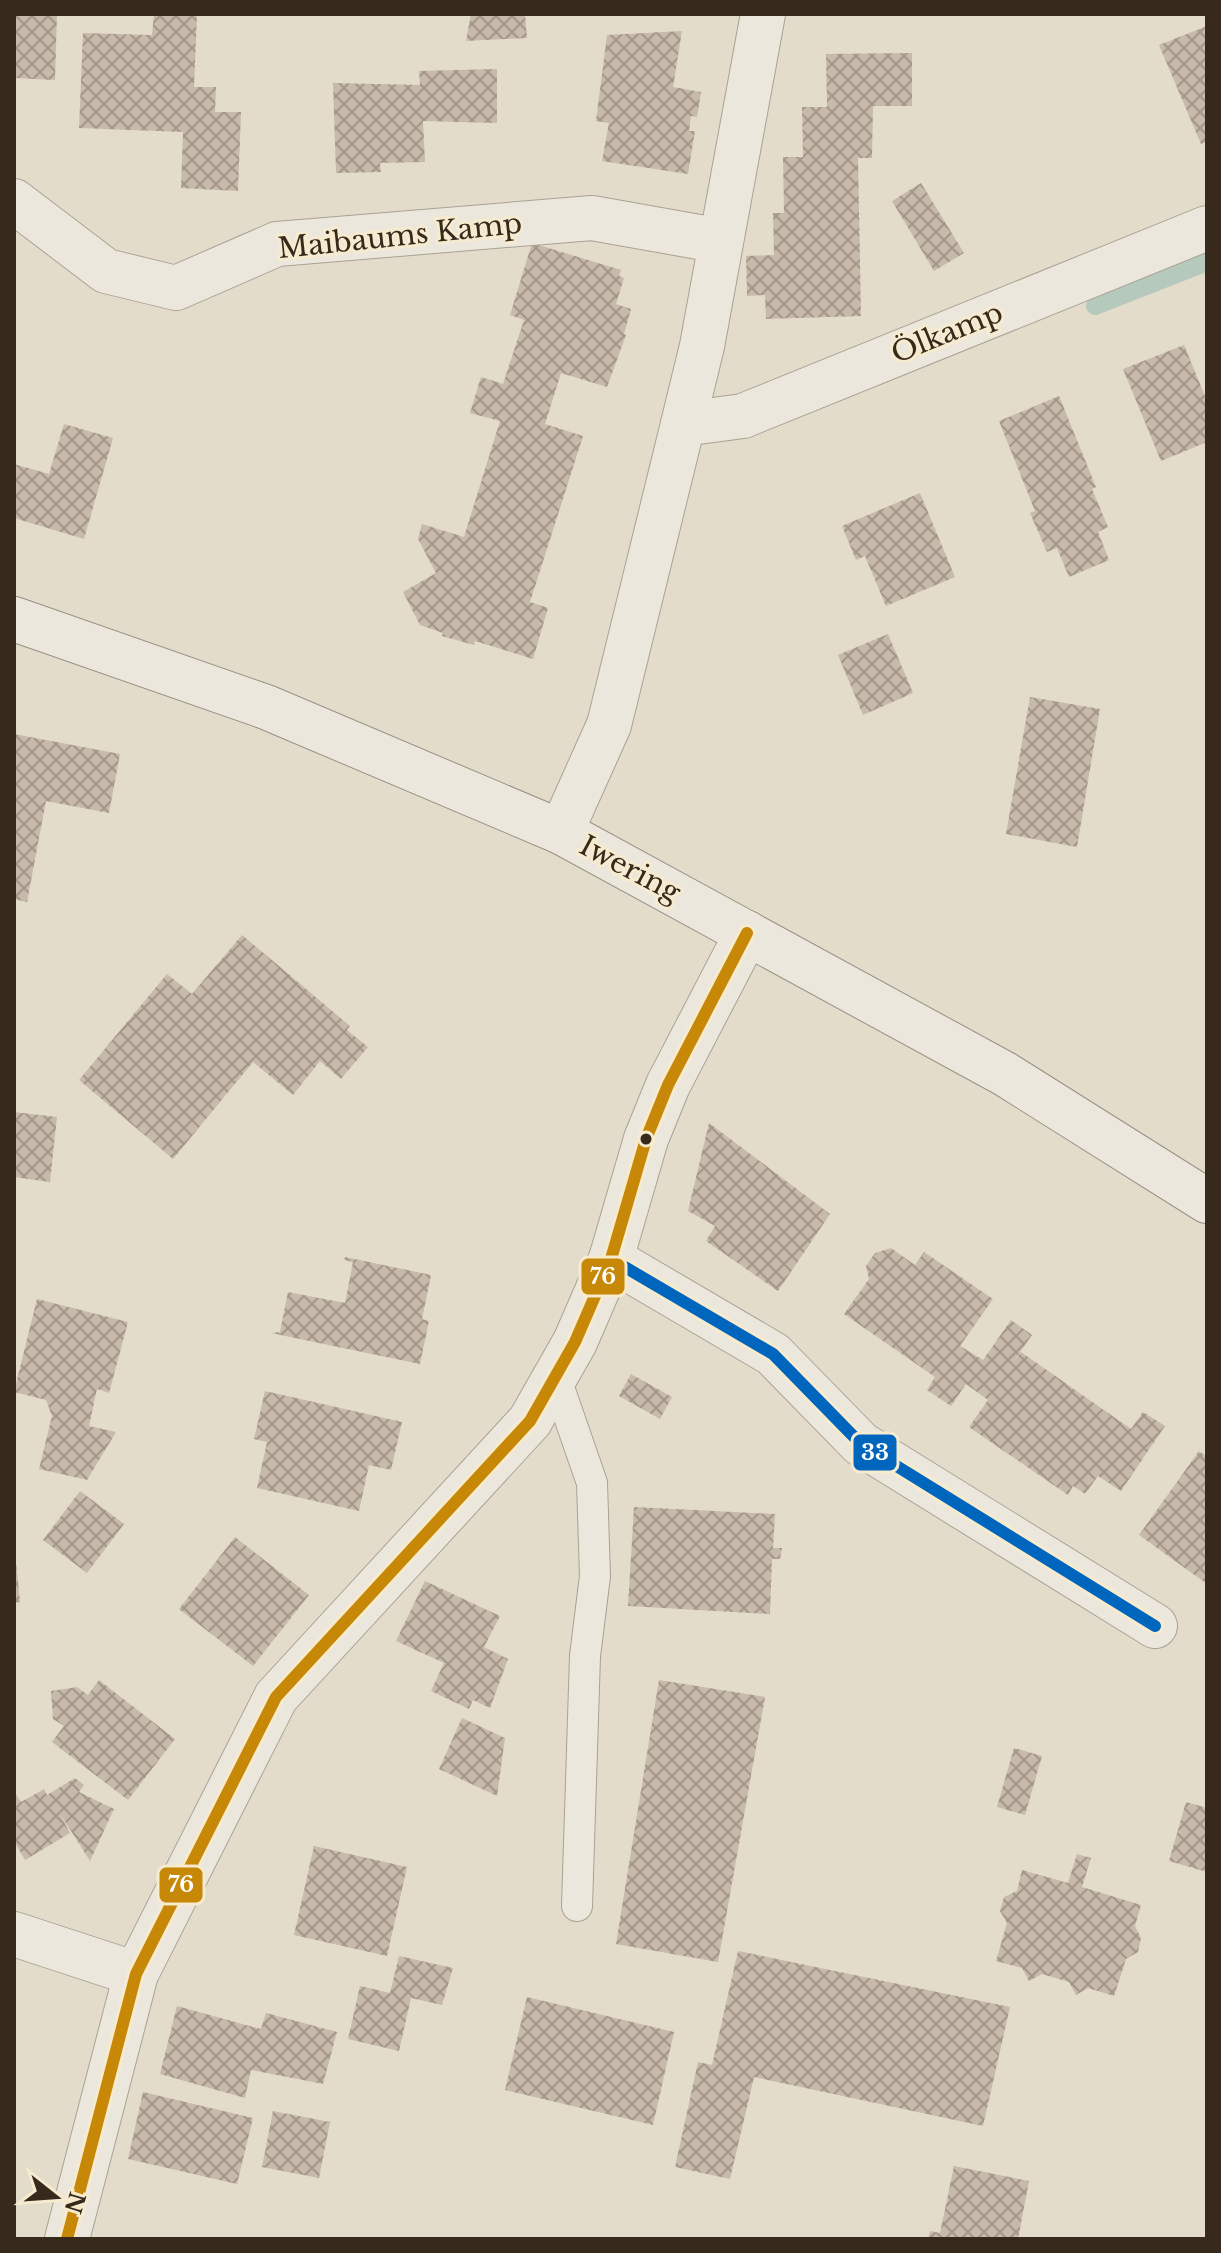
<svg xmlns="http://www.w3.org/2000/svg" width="1221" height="2253" font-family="'Libre Baskerville',serif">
<defs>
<pattern id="building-cross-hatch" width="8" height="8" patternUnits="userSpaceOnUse" patternTransform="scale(2)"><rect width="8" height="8" fill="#c8baab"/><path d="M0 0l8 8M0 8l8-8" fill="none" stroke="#a3978a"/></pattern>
</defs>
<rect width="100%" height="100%" fill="#e4dcca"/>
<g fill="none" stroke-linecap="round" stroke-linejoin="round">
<path stroke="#b6c9bd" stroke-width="18" d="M 1095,306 L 1207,262"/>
</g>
<g fill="url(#building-cross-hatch)">
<path d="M 14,14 L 57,14 L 55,80 L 14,78 Z"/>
<path d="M 154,14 L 197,15 L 194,87 L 216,87 L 215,112 L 241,112 L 238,191 L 181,188 L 183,132 L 79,128 L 83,33 L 152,35 Z"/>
<path d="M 471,14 L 525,14 L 527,38 L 466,41 Z"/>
<path d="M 1207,26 L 1207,142 L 1201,144 L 1159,45 Z"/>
<path d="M 682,31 L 673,87 L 701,92 L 697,117 L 691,116 L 689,131 L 695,131 L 688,174 L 602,161 L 609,123 L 596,121 L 607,35 Z"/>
<path d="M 912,53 L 912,106 L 873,106 L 872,158 L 858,158 L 861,316 L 766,319 L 765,295 L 747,296 L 746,256 L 774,255 L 773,213 L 784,213 L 783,157 L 803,157 L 802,107 L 827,107 L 826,54 Z"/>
<path d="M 497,69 L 497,123 L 423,121 L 425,162 L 380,163 L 381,172 L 336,173 L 333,83 L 420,85 L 419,71 Z"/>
<path d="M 921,183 L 964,253 L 934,271 L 892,201 Z"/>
<path d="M 532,243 L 621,270 L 619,276 L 624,278 L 616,304 L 631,309 L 624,334 L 626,335 L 607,387 L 561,373 L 545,424 L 583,436 L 530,602 L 548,608 L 533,659 L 475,641 L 474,645 L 442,636 L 443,633 L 420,625 L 403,592 L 436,573 L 418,539 L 422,524 L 464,537 L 500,421 L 470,413 L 481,377 L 503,384 L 524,320 L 510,315 Z"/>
<path d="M 1184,345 L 1207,401 L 1207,442 L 1161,461 L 1123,369 Z"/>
<path d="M 1059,396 L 1096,487 L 1092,489 L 1108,527 L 1098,532 L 1109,560 L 1069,577 L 1057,548 L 1047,552 L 1030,513 L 1035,511 L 999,421 Z"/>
<path d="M 64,424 L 113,438 L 84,539 L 14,518 L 14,464 L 49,474 Z"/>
<path d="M 920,493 L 955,577 L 886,606 L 865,556 L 856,560 L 842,526 Z"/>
<path d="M 888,634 L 913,693 L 863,715 L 838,655 Z"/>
<path d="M 1030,697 L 1100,709 L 1077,847 L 1006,834 Z"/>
<path d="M 14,734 L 120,754 L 109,813 L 46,801 L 27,902 L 14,899 Z"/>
<path d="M 242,935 L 350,1026 L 347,1030 L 368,1047 L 341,1079 L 320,1061 L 293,1095 L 253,1062 L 173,1159 L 79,1080 L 167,974 L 192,994 Z"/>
<path d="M 14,1112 L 57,1117 L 50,1182 L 14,1177 Z"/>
<path d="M 709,1123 L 830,1214 L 778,1291 L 706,1241 L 715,1226 L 688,1211 Z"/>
<path d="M 891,1248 L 915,1265 L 924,1252 L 993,1299 L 960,1346 L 983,1360 L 1011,1320 L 1032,1335 L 1011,1365 L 1021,1352 L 1131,1429 L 1143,1412 L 1165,1426 L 1121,1491 L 1098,1476 L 1085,1494 L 1073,1486 L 1068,1495 L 969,1427 L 988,1400 L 966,1384 L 951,1406 L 927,1390 L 935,1377 L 844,1314 L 869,1279 L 866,1266 L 875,1253 Z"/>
<path d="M 345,1257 L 431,1275 L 422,1319 L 429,1321 L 420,1364 L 271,1333 L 280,1332 L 288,1292 L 345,1303 L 353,1262 L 344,1260 Z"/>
<path d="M 37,1299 L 128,1322 L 109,1393 L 97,1389 L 89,1426 L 116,1432 L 87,1480 L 39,1469 L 52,1416 L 46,1400 L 14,1392 Z"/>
<path d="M 631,1374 L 672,1397 L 660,1419 L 619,1396 Z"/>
<path d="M 265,1391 L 402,1422 L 391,1470 L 369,1465 L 359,1511 L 257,1488 L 267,1442 L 254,1439 Z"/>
<path d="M 1199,1451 L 1207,1457 L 1207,1584 L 1139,1535 Z"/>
<path d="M 80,1491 L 124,1524 L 87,1573 L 43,1540 Z"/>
<path d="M 634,1507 L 775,1514 L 773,1548 L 782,1548 L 780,1559 L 772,1559 L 770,1614 L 628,1606 Z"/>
<path d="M 235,1537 L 309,1595 L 253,1666 L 179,1609 Z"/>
<path d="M 14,1542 L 20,1602 L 14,1603 Z"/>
<path d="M 425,1581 L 500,1616 L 484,1647 L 508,1659 L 490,1708 L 473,1700 L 469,1709 L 431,1691 L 444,1663 L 396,1641 Z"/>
<path d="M 99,1680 L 175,1739 L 128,1800 L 52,1742 L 64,1726 L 53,1719 L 51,1691 L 77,1687 L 88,1695 Z"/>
<path d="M 659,1680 L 765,1697 L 718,1962 L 616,1944 Z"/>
<path d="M 462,1718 L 505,1738 L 497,1796 L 439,1769 Z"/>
<path d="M 1014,1748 L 1042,1756 L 1025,1815 L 997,1807 Z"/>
<path d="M 75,1778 L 84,1785 L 79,1792 L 114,1809 L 90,1861 L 59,1812 L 70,1833 L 25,1860 L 14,1841 L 14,1791 L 21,1802 L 44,1789 L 47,1795 Z"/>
<path d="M 1186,1802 L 1207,1808 L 1207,1872 L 1169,1861 Z"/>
<path d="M 314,1846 L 407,1867 L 387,1956 L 294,1935 Z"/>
<path d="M 1077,1854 L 1091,1858 L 1082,1887 L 1141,1905 L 1135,1926 L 1141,1938 L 1138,1952 L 1126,1959 L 1114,1996 L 1088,1988 L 1076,1995 L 1069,1982 L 1042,1974 L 1029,1981 L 1022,1968 L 996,1961 L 1007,1923 L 1000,1911 L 1004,1897 L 1017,1891 L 1022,1870 L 1068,1883 Z"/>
<path d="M 738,1951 L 1010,2007 L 983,2126 L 754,2077 L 730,2179 L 675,2167 L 698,2062 L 712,2065 Z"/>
<path d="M 399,1956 L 453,1968 L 442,2005 L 411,1998 L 399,2051 L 348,2039 L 360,1986 L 390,1993 Z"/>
<path d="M 527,1997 L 674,2032 L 653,2125 L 505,2090 Z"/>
<path d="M 177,2006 L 261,2029 L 266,2013 L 337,2032 L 323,2084 L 251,2070 L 245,2098 L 160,2074 Z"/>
<path d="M 143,2092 L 253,2118 L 237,2184 L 128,2159 Z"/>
<path d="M 273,2111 L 330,2122 L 319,2178 L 262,2167 Z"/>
<path d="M 954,2166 L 1029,2181 L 1018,2239 L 928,2239 L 930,2231 L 940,2233 Z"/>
</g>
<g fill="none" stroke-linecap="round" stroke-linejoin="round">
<g stroke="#a9a194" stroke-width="32">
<path id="lane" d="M 556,1379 L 592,1483 L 595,1576 L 585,1656 L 577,1906"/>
</g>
<g stroke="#a9a194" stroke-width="46">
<g id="street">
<path d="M 14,201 L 106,271 L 176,288 L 277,244 L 592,218 L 721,241"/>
<path d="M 683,424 L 743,416 L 1207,228"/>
<path d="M 561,832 L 609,725 L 683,424 L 702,346 L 763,14"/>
<path d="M 611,1259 L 773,1354 L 861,1444 L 1155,1626"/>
<path d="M 14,1934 L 136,1974"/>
<path d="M 67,2239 L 136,1974 L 276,1697 L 530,1421 L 575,1342 L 611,1259 L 646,1139 L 668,1085 L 747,933"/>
</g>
</g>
<g stroke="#989084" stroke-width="46">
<path id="secondary" d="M 14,619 L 266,707 L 561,832 L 1005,1074 L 1207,1201"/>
</g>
<use href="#lane" stroke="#ece7dd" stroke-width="30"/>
<use href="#street" stroke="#ece7dd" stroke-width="44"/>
<use href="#secondary" stroke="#ece7dd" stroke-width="44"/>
<g stroke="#f6ebcf" stroke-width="18">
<path id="bus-1" d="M 611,1259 L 773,1354 L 861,1444 L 1155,1626"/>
</g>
<g stroke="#f6ebcf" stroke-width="18">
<path id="bus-2" d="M 67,2239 L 136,1974 L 276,1697 L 530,1421 L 575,1342 L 611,1259 L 646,1139 L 668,1085 L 747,933"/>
</g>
<use href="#bus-1" stroke="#0065bd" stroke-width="12"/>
<use href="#bus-2" stroke="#c78707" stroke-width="12"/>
</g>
<circle fill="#37291c" stroke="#f6ebcf" stroke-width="3" cx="646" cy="1139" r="7"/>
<g text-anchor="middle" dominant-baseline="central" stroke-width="6" stroke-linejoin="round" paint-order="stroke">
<g font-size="28" fill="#37291c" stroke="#f6ebcf">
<text transform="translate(400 236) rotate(-6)">Maibaums Kamp</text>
<text transform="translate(947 333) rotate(-22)">Ölkamp</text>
<text transform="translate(630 869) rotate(28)">Iwering</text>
</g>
</g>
<g stroke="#f6ebcf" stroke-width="3">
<rect x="580" y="1257" width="46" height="39" rx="8" fill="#c78707"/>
<rect x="852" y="1433" width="46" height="39" rx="8" fill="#0065bd"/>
<rect x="158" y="1866" width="46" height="38" rx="8" fill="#c78707"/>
</g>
<g font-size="22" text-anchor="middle" font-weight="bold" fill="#fff">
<text x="603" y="1284">76</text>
<text x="875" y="1460">33</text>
<text x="181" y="1892">76</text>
</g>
<rect width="1221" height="2253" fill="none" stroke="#37291c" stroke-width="32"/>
<g transform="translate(56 2197) rotate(107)" stroke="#f6ebcf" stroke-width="6" paint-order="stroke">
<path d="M0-6L14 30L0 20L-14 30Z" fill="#37291c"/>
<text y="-12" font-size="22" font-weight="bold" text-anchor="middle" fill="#37291c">N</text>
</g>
</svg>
